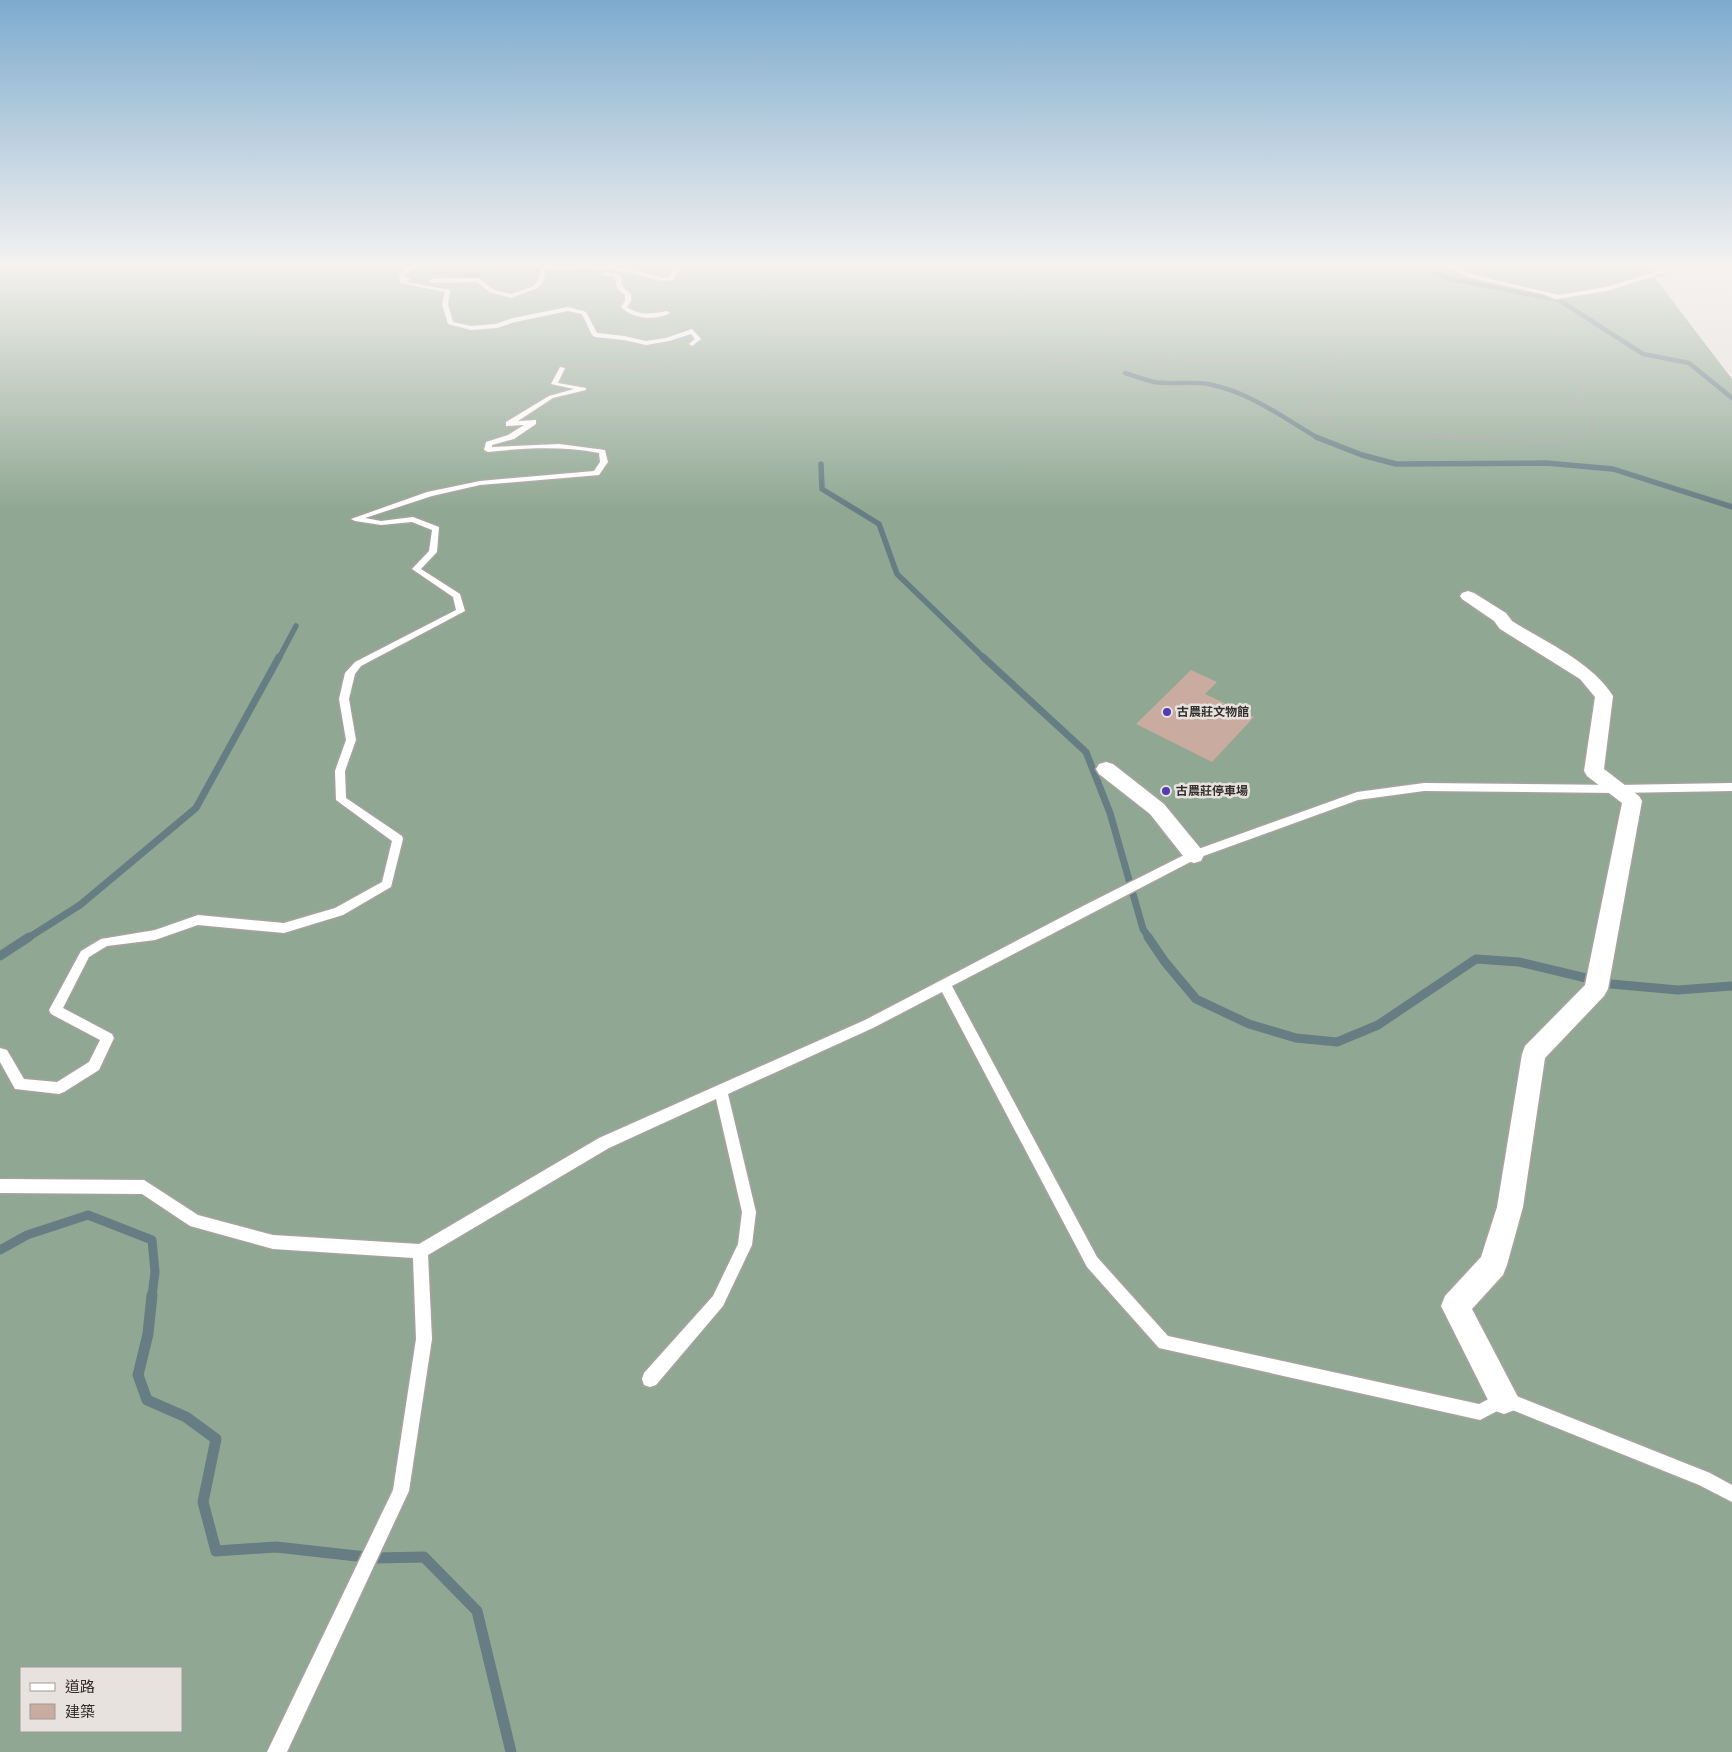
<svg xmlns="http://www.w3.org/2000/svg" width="1732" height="1752" font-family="'Fira Sans','Noto Sans TC',sans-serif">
<rect width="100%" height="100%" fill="#e8e2de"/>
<path fill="#90a893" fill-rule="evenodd" d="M 0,265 L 1645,265 L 1732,379 L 1732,1752 L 0,1752 ZM 21,1668 L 181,1668 L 181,1731 L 21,1731 Z"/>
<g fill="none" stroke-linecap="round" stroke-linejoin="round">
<g stroke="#667d83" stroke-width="4.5">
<path d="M 1431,265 L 1434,273 L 1451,279 L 1559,300 L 1643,354 L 1689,363 L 1732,398"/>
<path d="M 1125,373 C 1135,376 1145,380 1154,382 C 1172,385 1191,381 1208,384 C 1250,392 1282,417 1318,438"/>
</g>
<g stroke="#667d83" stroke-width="5.5">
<path d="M 1316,437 L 1362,455 L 1396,464 L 1546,463 L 1613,469 L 1732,507"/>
<path d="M 821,464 L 822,489 L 879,524 L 897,574 L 984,658"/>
<path d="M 279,658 L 296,626"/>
</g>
<g stroke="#667d83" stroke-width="7">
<path d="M 983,657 L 1086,752 L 1110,813 L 1143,929 L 1149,938"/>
<path d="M 28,938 L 80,905 L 196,808 L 279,657"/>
</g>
<g stroke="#667d83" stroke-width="9">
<path d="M 1148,937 L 1165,962 L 1196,999 L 1249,1024 L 1296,1038 L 1337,1042 L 1378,1025 L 1476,959 L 1519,962 L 1611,984 L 1678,990 L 1732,986"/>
<path d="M 0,956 L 29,937"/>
<path d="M 0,1250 L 27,1235 L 88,1215 L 152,1240 L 155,1272 L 152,1296"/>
</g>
<path stroke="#667d83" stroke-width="11" d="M 152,1295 L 148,1334 L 138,1375 L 147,1400 L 186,1417 L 216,1439 L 203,1502 L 216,1551 L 276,1547 L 375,1558 L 424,1557 L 477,1611 L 511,1752"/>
</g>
<path fill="#caab9f" d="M 1191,670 L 1217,682 L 1205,694 L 1254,717 L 1212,762 L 1136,724 Z"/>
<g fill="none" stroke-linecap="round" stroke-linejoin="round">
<g stroke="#a8a29e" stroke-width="3">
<g id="lane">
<path d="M 413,265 L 421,265 L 404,275 L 410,279 L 406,282 L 450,290 L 448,304 L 453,322 L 471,326 L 496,324 L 513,318 L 568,307 L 586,312 L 597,333 L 624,336 L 646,341 L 666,338 L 692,329 L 701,339 L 692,346 L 689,344 L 695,339 L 691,334 L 669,341 L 646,345 L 624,340 L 595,337 L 592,335 L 582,314 L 568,311 L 515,322 L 497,328 L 471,330 L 448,324 L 442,304 L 445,292 L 400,283 L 399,274 Z"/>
<path d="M 577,265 L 624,268 L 664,278 L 669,277 L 676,265 L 686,265 L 681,267 L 673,280 C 655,283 641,273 624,271 C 599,267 572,267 546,270 L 544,280 L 538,288 L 511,298 L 490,292 L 477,282 L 432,283 L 429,281 L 432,279 L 478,278 L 494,290 L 511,294 L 534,286 L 538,280 L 542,268 Z"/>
<path d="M 1444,265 L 1450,265 L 1459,270 L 1485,278 L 1559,295 L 1606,287 L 1669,268 L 1674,265 L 1680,265 L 1673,270 L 1607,291 L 1556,299 L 1543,294 L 1468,277 Z"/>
<path d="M 605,272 L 620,275 L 623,287 L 631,294 L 631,301 L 627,307 C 639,316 653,314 667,311 L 670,313 C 656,321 632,319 621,307 L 625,301 L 625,295 L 617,288 L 615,277 L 603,275 Z"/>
<path d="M 560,367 L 565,368 L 558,383 L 586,388 L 586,390 L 553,398 L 518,421 L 536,420 L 536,424 L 514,439 L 492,445 L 492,447 L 559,444 L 605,450 L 608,462 L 599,475 L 480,485 L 432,496 L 365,518 L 381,521 L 413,517 L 439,527 L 437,552 L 421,569 L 460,594 L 465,611 L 361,666 L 355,674 L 349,699 L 356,740 L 345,771 L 346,798 L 402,836 L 403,839 L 391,887 L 343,915 L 284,933 L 198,925 L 155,940 L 107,946 L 89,957 L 63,1008 L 112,1034 L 114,1038 L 99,1070 L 64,1092 L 59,1094 L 15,1089 L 0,1062 L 0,1048 L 7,1050 L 24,1079 L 57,1082 L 89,1062 L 100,1040 L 51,1014 L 49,1010 L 81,951 L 101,939 L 155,930 L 198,915 L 284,923 L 335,908 L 382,882 L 392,841 L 336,800 L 335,771 L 346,740 L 339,699 L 345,673 L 355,662 L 456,610 L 453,597 L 412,569 L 429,551 L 432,530 L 412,522 L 381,525 L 355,521 L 351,519 L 427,492 L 480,481 L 594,471 L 600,462 L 599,453 C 562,446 525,448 488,452 L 484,450 L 486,442 L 508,435 L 524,425 L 506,426 L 506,422 L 549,396 L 574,389 L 551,384 Z"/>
<path d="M 1424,783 L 1617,785 L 1732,783 L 1732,791 L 1617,793 L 1424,791 L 1358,800 L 1198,858 L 952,986 L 1097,1257 L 1168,1336 L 1479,1404 L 1504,1391 L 1710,1473 L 1732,1485 L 1732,1502 L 1699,1485 L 1505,1407 L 1480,1420 L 1159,1348 L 1087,1267 L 942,992 L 873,1028 L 728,1094 L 756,1212 L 752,1245 L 723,1306 L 656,1385 L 650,1387 L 644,1385 L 642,1379 L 644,1373 L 713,1296 L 738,1244 L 742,1212 L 716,1099 L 609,1148 L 428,1255 L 432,1339 L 409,1491 L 287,1752 L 267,1752 L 393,1490 L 416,1339 L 413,1258 L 273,1249 L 190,1226 L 142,1194 L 0,1193 L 0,1179 L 144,1180 L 198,1215 L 273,1235 L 419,1244 L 599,1138 L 865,1020 L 1083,906 L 1190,852 L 1357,792 Z"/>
</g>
</g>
<g stroke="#a8a29e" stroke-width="3">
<g id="street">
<path d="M 1468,591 L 1474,593 L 1506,613 L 1512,621 C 1545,642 1592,662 1613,696 L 1604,769 L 1639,796 L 1642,801 L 1608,989 L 1604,996 L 1545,1058 L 1523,1207 L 1507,1265 L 1503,1275 L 1472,1309 L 1519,1399 L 1515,1410 L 1504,1414 L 1493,1410 L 1441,1306 L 1445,1296 L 1481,1257 L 1497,1207 L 1522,1054 L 1525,1046 L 1585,985 L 1622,803 L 1587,776 L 1584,771 L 1595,697 L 1580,679 L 1500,629 L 1494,621 L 1462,599 L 1460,596 L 1462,593 Z"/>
<path d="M 1106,762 L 1113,764 L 1164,804 L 1201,849 L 1204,855 L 1201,861 L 1194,863 L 1187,861 L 1150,814 L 1099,774 L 1096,769 L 1099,764 Z"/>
</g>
</g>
<g stroke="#a4a09d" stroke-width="2" stroke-dasharray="2 2" stroke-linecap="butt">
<path d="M 1106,299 C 1118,305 1129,315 1121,329 L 1110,335 L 1084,341 L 1048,355 L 1044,359 L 1061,363 L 1096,357 L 1130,361 L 1164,358 L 1207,362 L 1264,361 L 1289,360 L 1333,352 L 1341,353 L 1343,357 L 1266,375 L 1267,377 L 1288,381 L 1333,381 L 1334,386 L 1307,402 L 1307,407 C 1316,413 1326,422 1337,425 C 1385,443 1440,435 1490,438"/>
<path d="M 1552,311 L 1570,337 L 1577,352 L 1581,387 L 1580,402 L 1582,410 L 1594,425 L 1594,430 L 1574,438"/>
<path d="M 556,355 L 553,350 L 540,344 L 553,337 L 560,325"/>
<path d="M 574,367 L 649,368 L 664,364 L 681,352"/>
</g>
<path stroke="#a4a09d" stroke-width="2.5" stroke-dasharray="2.5 2.5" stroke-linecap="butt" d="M 1433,437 L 1555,441 L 1568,440 L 1577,437"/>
<use href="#lane" fill="#fff" fill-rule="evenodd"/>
<use href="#street" fill="#fff" fill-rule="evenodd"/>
</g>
<linearGradient id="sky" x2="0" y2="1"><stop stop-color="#7dabce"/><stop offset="0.52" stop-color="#f5f2f0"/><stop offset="1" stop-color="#f5f2f0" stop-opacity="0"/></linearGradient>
<rect width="1732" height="510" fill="url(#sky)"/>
<g fill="#543bb3" stroke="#e8e2de" stroke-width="2">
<circle cx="1167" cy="712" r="5"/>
<circle cx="1166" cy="791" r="5"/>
</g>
<g text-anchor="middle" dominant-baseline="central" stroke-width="5" stroke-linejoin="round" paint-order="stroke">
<g font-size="12" font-weight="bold" fill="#312f2d" stroke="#e8e2de" text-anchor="start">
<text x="1177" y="712">古農莊文物館</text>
<text x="1176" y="791">古農莊停車場</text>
</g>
</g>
<rect x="20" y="1667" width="162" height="65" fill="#e8e2de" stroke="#9f9a97"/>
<rect x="30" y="1683" width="25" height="8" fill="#ffffff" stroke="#9f9a97"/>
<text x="65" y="1692" font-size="15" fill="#312f2d">道路</text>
<rect x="30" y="1704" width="25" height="15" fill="#caab9f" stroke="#9f9a97"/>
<text x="65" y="1717" font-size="15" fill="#312f2d">建築</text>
</svg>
